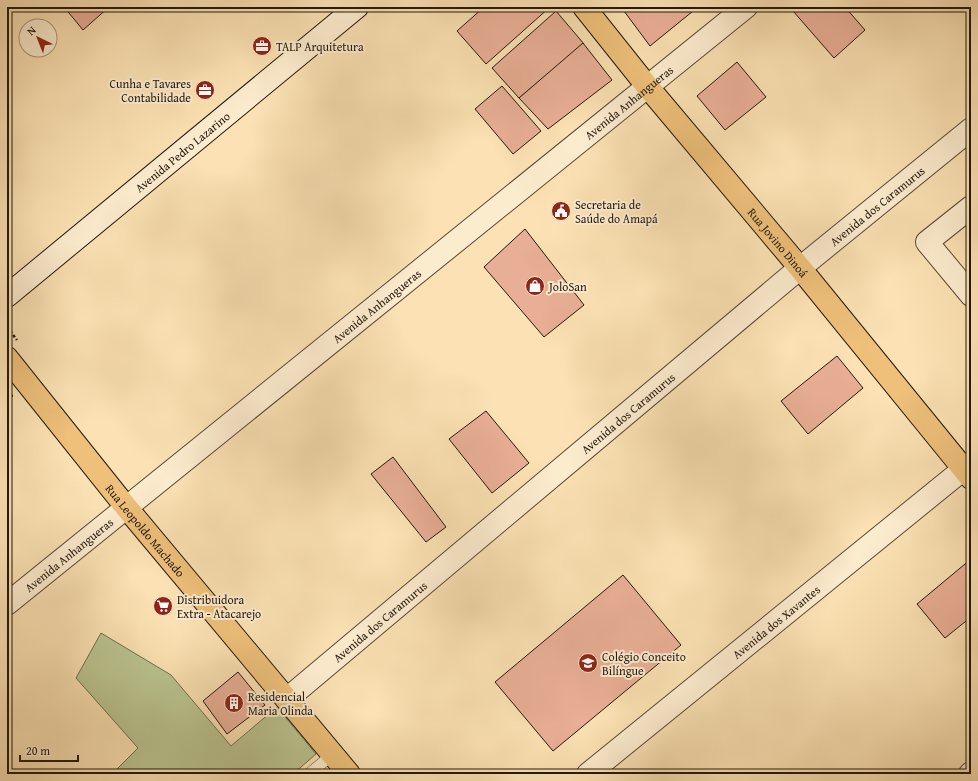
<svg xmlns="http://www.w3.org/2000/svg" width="978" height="781" font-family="'Gentium Book Plus',serif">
<rect width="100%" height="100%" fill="#fbe1b3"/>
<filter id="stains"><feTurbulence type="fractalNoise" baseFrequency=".005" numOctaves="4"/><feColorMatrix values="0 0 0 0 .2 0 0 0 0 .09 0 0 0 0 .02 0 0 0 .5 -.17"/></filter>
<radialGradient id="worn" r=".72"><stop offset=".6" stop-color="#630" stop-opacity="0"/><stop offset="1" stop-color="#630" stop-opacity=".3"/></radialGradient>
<path fill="#bac490" stroke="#6e6e50" d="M 101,633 L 171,675 L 231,746 L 277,707 L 316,754 L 293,774 L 112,774 L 138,748 L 76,678 Z"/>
<g fill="#e9af96" stroke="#23180f">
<path d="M 64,7 L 109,7 L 83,30 Z"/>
<path d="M 473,7 L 484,7 L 478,12 Z"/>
<path d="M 484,7 L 550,7 L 486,64 L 457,31 Z"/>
<path d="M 621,7 L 698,7 L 650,46 Z"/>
<path d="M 798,7 L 845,7 L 865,30 L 834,58 L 793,11 Z"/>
<path d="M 556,11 L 584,44 L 519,98 L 492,68 Z"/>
<path d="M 583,43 L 612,80 L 548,129 L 519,98 Z"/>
<path d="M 737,62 L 766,97 L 725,130 L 697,96 Z"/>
<path d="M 502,86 L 541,131 L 513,154 L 475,109 Z"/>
<path d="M 525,229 L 584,305 L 544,337 L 484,267 Z"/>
<path d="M 837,356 L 863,388 L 808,434 L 781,401 Z"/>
<path d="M 7,389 L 13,396 L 7,401 Z"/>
<path d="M 486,411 L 529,463 L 492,493 L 449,439 Z"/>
<path d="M 393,457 L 446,527 L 426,542 L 371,474 Z"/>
<path d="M 971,559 L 971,617 L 945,638 L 917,604 Z"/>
<path d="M 623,575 L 681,645 L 553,751 L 495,682 Z"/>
<path d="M 238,672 L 265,705 L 227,734 L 203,701 Z"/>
</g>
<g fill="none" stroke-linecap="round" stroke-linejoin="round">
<g stroke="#594a38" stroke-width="12">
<path id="service" d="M 309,774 L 333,754"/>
</g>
<g stroke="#594a38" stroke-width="24">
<g id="minor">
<path d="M 971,207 L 927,242 L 971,295"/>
<path id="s1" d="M 7,604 L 746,7"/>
<path id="s2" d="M 287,699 L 800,268 L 971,129"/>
<path id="s3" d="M 588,774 L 971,463"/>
<path d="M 970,774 L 971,773"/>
</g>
</g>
<g stroke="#23180f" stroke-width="24">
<g id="secondary">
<path id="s4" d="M 7,296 L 357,7"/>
</g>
</g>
<g stroke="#23180f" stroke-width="24">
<g id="primary">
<path id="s5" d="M 584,7 L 647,86 L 800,268 L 971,478"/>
<path id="s6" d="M 7,358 L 126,507 L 349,774"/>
</g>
</g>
<path stroke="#23180f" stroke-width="2.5" stroke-dasharray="3 2" stroke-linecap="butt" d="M 7,327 L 17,340"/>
<use href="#service" stroke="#fcecce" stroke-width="11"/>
<use href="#minor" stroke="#fcecce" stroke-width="22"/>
<use href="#secondary" stroke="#fcecce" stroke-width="22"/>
<use href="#primary" stroke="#eec07a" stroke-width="22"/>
</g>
<defs>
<g id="office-disc" transform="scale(1)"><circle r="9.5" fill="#8f2418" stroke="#fcecce"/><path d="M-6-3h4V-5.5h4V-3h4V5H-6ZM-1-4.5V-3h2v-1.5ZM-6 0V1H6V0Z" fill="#fff"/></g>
<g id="civic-disc" transform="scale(1)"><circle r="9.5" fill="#8f2418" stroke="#fcecce"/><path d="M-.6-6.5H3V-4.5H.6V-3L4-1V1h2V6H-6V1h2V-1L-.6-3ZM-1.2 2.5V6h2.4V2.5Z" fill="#fff"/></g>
<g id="shop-disc" transform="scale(1)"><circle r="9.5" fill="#8f2418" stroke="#fcecce"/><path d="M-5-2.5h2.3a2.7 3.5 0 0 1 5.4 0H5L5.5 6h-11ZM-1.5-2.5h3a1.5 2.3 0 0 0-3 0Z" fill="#fff"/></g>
<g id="supermarket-disc" transform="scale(1)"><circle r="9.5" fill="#8f2418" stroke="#fcecce"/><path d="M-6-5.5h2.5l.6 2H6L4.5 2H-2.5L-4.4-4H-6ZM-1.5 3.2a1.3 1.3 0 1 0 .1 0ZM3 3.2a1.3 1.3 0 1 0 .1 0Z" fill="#fff"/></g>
<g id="school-disc" transform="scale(1)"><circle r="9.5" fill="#8f2418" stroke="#fcecce"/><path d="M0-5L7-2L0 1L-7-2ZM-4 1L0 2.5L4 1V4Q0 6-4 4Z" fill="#fff"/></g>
<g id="building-disc" transform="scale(1)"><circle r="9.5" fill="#8f2418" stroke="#fcecce"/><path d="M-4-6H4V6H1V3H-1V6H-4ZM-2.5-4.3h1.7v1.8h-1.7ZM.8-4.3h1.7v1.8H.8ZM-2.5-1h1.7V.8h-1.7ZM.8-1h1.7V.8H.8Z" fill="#fff"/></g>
</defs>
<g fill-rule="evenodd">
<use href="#office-disc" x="262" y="46"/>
<use href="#office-disc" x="205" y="90"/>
<use href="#civic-disc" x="561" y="211"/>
<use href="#shop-disc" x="535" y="286"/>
<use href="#supermarket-disc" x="163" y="606"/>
<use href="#school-disc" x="588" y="663"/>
<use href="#building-disc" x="234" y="703"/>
</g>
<g text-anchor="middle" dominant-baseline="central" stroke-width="4" stroke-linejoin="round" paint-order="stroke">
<g font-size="12" fill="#23180f" stroke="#fcecce" text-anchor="start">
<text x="276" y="46">TALP Arquitetura</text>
<text x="191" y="83" text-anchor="end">Cunha e Tavares<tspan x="191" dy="14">Contabilidade</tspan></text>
<text x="575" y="204">Secretaria de<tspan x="575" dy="14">Saúde do Amapá</tspan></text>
<text x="549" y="286">JoloSan</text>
<text x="177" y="599">Distribuidora<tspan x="177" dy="14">Extra - Atacarejo</tspan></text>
<text x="602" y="656">Colégio Conceito<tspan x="602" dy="14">Bilíngue</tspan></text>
<text x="248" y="696">Residencial<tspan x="248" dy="14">Maria Olinda</tspan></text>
</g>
<g font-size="12" fill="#23180f" stroke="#fcecce">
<text stroke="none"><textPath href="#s1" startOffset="799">Avenida Anhangueras</textPath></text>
<text stroke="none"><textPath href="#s4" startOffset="227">Avenida Pedro Lazarino</textPath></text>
<text stroke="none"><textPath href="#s2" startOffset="769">Avenida dos Caramurus</textPath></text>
<text stroke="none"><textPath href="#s5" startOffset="305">Rua Jovino Dinoá</textPath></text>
<text stroke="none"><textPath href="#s1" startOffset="475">Avenida Anhangueras</textPath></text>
<text stroke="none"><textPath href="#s2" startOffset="445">Avenida dos Caramurus</textPath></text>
<text stroke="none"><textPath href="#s6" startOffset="221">Rua Leopoldo Machado</textPath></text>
<text stroke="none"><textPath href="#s1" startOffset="79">Avenida Anhangueras</textPath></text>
<text stroke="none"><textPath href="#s3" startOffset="242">Avenida dos Xavantes</textPath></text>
<text stroke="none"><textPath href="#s2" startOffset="121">Avenida dos Caramurus</textPath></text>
</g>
</g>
<rect width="978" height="781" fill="none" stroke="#fbe1b3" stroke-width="24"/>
<rect x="8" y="8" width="962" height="765" fill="none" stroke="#23180f" stroke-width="2"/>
<rect x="12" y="12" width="954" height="757" fill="none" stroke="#23180f"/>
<g transform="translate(38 38) rotate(317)"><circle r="19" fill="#fcecce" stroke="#a59782"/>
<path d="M0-3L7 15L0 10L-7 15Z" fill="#8f2418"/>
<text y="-6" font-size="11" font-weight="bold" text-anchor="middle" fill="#23180f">N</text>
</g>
<path d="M20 755v6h58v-6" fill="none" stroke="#23180f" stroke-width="2"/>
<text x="26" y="755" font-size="12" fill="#23180f" stroke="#fcecce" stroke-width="3" paint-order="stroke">20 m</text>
<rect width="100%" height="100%" filter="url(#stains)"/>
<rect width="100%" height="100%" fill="url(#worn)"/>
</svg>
